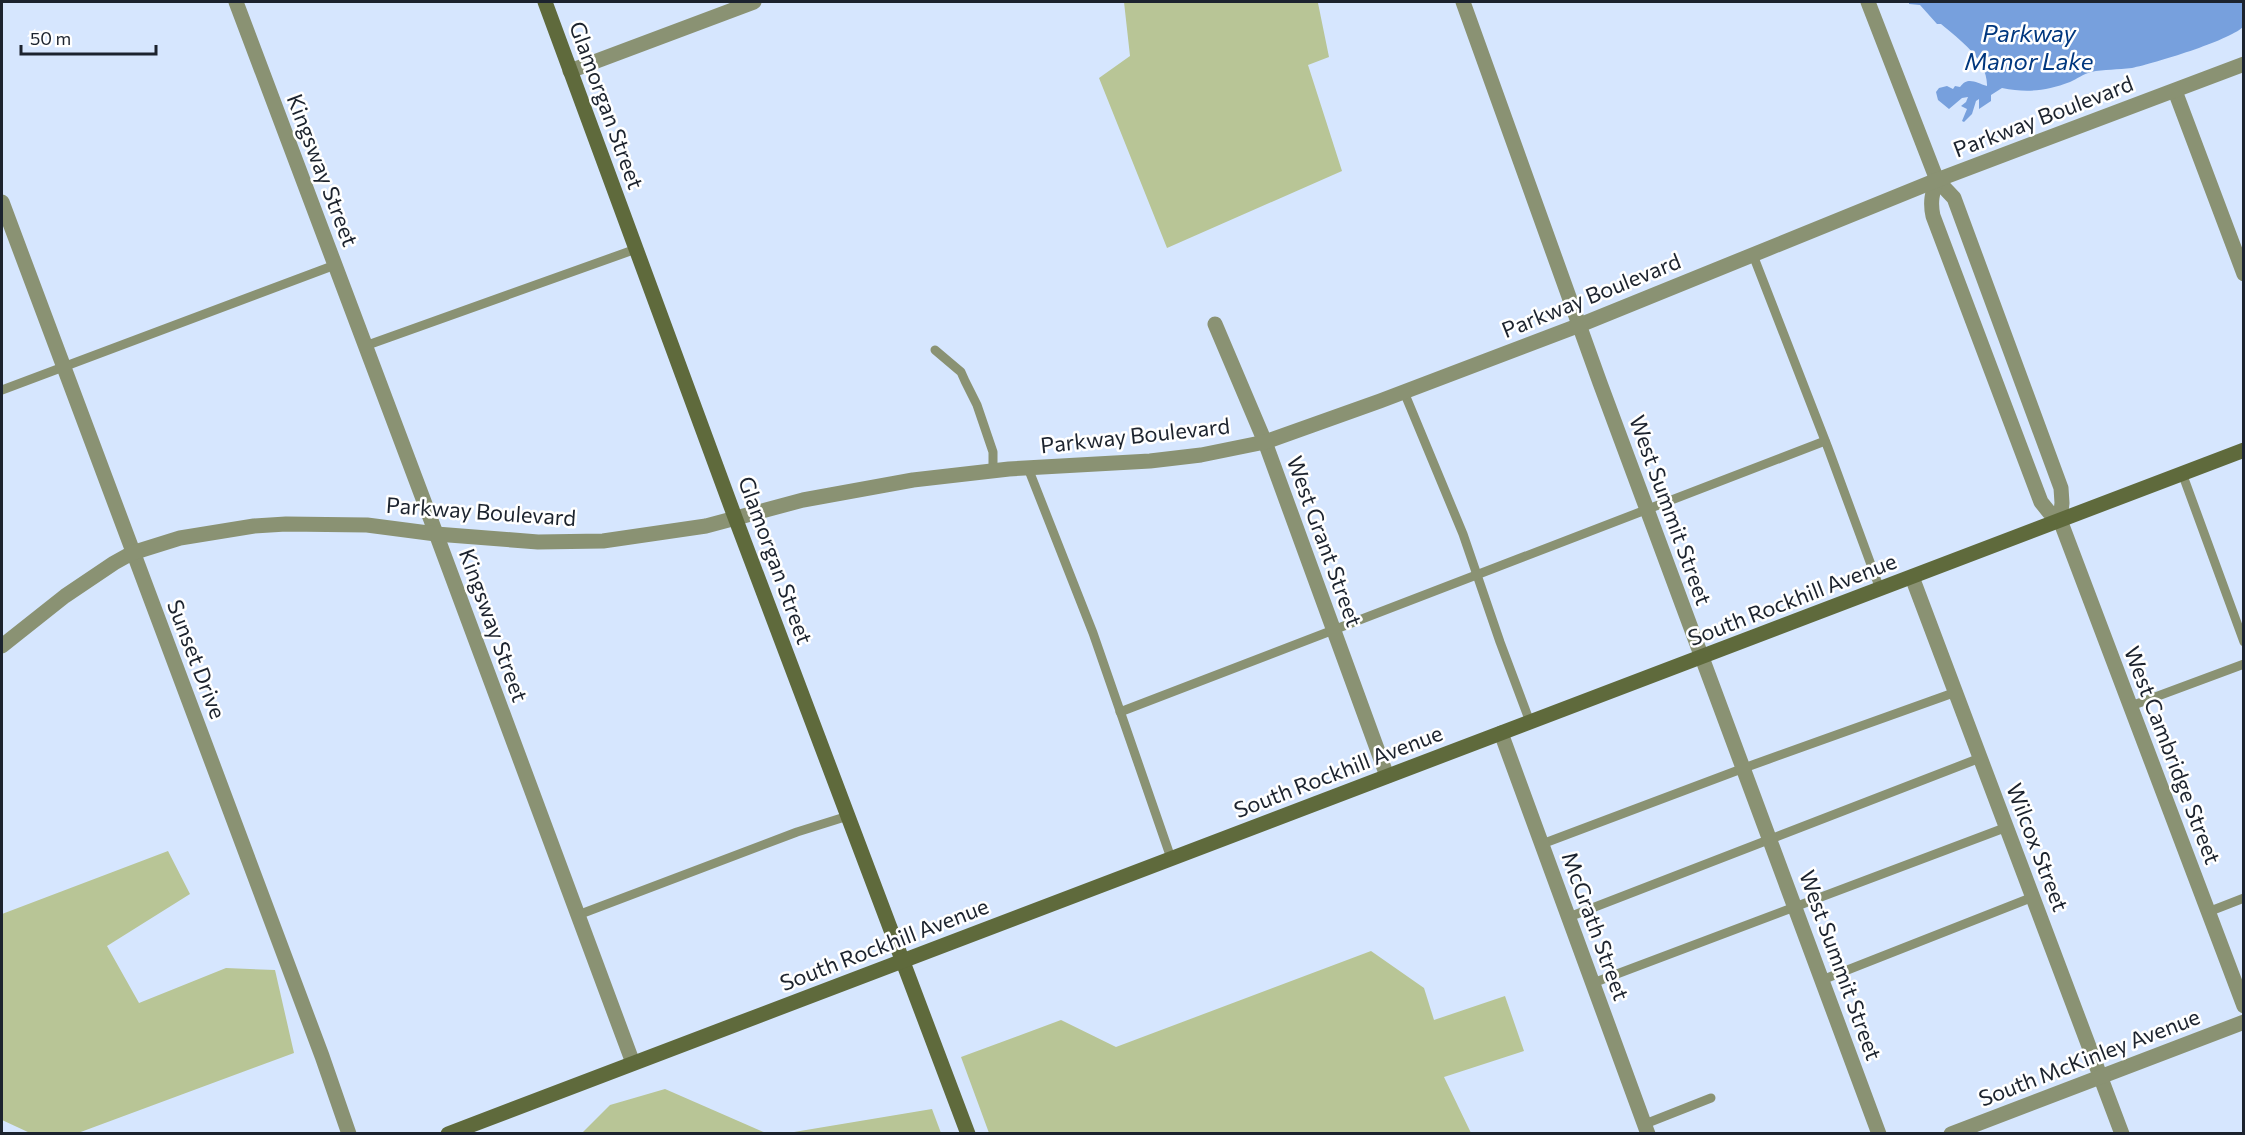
<svg xmlns="http://www.w3.org/2000/svg" width="2245" height="1135" font-family="Commissioner,sans-serif">
<rect width="100%" height="100%" fill="#d6e6fe"/>
<g fill="#b8c596">
<path d="M 1124,2 L 1320,2 L 1318,3 L 1329,57 L 1308,65 L 1342,171 L 1167,248 L 1099,78 L 1130,56 Z"/>
<path d="M 168,851 L 190,894 L 107,946 L 139,1003 L 226,968 L 275,970 L 294,1053 L 78,1133 L 30,1133 L 2,1120 L 2,914 Z"/>
<path d="M 1371,951 L 1424,988 L 1434,1020 L 1505,996 L 1524,1051 L 1444,1077 L 1471,1133 L 989,1133 L 961,1057 L 1061,1020 L 1116,1047 Z"/>
<path d="M 665,1089 L 766,1133 L 582,1133 L 610,1105 Z"/>
<path d="M 932,1109 L 941,1133 L 788,1133 Z"/>
</g>
<path fill="#77a0dd" d="M 1909,2 L 2243,2 L 2243,27 C 2228,41 2155,63 2132,68 C 2118,70 2104,69 2091,72 C 2083,74 2077,79 2070,82 C 2046,91 2027,93 2002,88 L 1991,95 L 1991,101 L 1979,109 L 1979,99 L 1976,101 L 1972,114 L 1964,122 L 1962,121 L 1967,109 L 1961,106 L 1966,102 L 1968,97 L 1962,98 L 1949,109 L 1938,100 L 1936,92 L 1939,88 L 1947,86 L 1953,89 L 1955,86 L 1960,87 C 1968,76 1976,83 1987,86 C 1988,60 1960,40 1941,24 L 1937,24 L 1920,5 L 1909,4 Z"/>
<g fill="none" stroke-linecap="round" stroke-linejoin="round">
<g stroke="#8a9273" stroke-width="9">
<path d="M 1753,255 L 1828,448 L 1880,589"/>
<path d="M 365,346 L 636,249"/>
<path d="M 935,350 L 961,372 L 965,381 L 977,405 L 993,452 L 993,470"/>
<path d="M 2,390 L 335,265"/>
<path d="M 1404,392 L 1463,534 L 1500,642 L 1530,722"/>
<path d="M 1028,468 L 1093,633 L 1171,858"/>
<path d="M 2182,473 L 2244,642"/>
<path d="M 2131,706 L 2244,664"/>
<path d="M 1120,712 L 1825,441"/>
<path d="M 1542,844 L 1744,768 L 1956,692"/>
<path d="M 2208,912 L 2244,898"/>
<path d="M 578,915 L 797,832 L 848,816"/>
<path d="M 1569,917 L 1980,758"/>
<path d="M 1822,980 L 2033,897"/>
<path d="M 1593,983 L 2007,827"/>
<path d="M 1645,1124 L 1711,1098"/>
</g>
<g stroke="#8a9273" stroke-width="15">
<path d="M 236,2 L 425,504 L 633,1063"/>
<path d="M 1463,2 L 1600,383 L 1879,1134"/>
<path d="M 1868,2 L 1937,180 L 1954,198 L 2061,488 L 2062,503 L 2060,520 L 2244,1006"/>
<path d="M 570,71 L 754,2"/>
<path d="M 2175,91 L 2244,274"/>
<path d="M 1937,180 C 1932,193 1930,202 1933,216 L 2041,502 L 2049,512 L 2060,520"/>
<path d="M 2,202 L 322,1056 L 349,1134"/>
<path d="M 1215,324 L 1265,442 L 1387,776"/>
<path d="M 1912,577 L 2122,1134"/>
<path d="M 2,646 L 65,596 L 114,563 L 132,553 L 180,538 L 254,526 L 286,524 L 367,525 L 436,534 L 538,542 L 603,541 L 706,526 L 803,500 L 913,480 L 1009,469 L 1150,461 L 1201,455 L 1265,442 L 1380,401 L 1580,325 L 1937,180 L 2244,64"/>
<path d="M 1501,733 L 1648,1134"/>
<path d="M 1951,1134 L 2244,1022"/>
</g>
<g stroke="#5f6a3c" stroke-width="15">
<path d="M 545,2 L 736,520 L 968,1134"/>
<path d="M 448,1134 L 2244,450"/>
</g>
</g>
<g text-anchor="middle" dominant-baseline="central" stroke-width="5" stroke-linejoin="round" paint-order="stroke">
<g font-size="22" fill="#1c232e" stroke="#fff">
<text transform="translate(607 105) rotate(70)">Glamorgan Street</text>
<text transform="translate(2043 116) rotate(-21)">Parkway Boulevard</text>
<text transform="translate(323 170) rotate(69)">Kingsway Street</text>
<text transform="translate(1591 295) rotate(-22)">Parkway Boulevard</text>
<text transform="translate(1135 435) rotate(-6)">Parkway Boulevard</text>
<text transform="translate(1671 510) rotate(70)">West Summit Street</text>
<text transform="translate(481 511) rotate(4)">Parkway Boulevard</text>
<text transform="translate(1325 541) rotate(70)">West Grant Street</text>
<text transform="translate(776 560) rotate(70)">Glamorgan Street</text>
<text transform="translate(1792 599) rotate(-21)">South Rockhill Avenue</text>
<text transform="translate(494 625) rotate(70)">Kingsway Street</text>
<text transform="translate(197 659) rotate(69)">Sunset Drive</text>
<text transform="translate(2173 755) rotate(69)">West Cambridge Street</text>
<text transform="translate(1338 771) rotate(-21)">South Rockhill Avenue</text>
<text transform="translate(2038 847) rotate(69)">Wilcox Street</text>
<text transform="translate(1596 926) rotate(70)">McGrath Street</text>
<text transform="translate(884 944) rotate(-21)">South Rockhill Avenue</text>
<text transform="translate(1841 965) rotate(70)">West Summit Street</text>
<text transform="translate(2089 1057) rotate(-21)">South McKinley Avenue</text>
</g>
<g font-size="24" font-style="italic" fill="#00377e" stroke="#fff">
<text x="2029" y="32">Parkway<tspan x="2029" dy="28">Manor Lake</tspan></text>
</g>
</g>
<rect width="2245" height="1135" fill="none" stroke="#1c232e" stroke-width="6"/>
<path d="M21 45v9h135v-9" fill="none" stroke="#1c232e" stroke-width="3"/>
<text x="30" y="45" font-size="18" fill="#1c232e" stroke="#ffffff" stroke-width="4.5" paint-order="stroke">50 m</text>
</svg>
